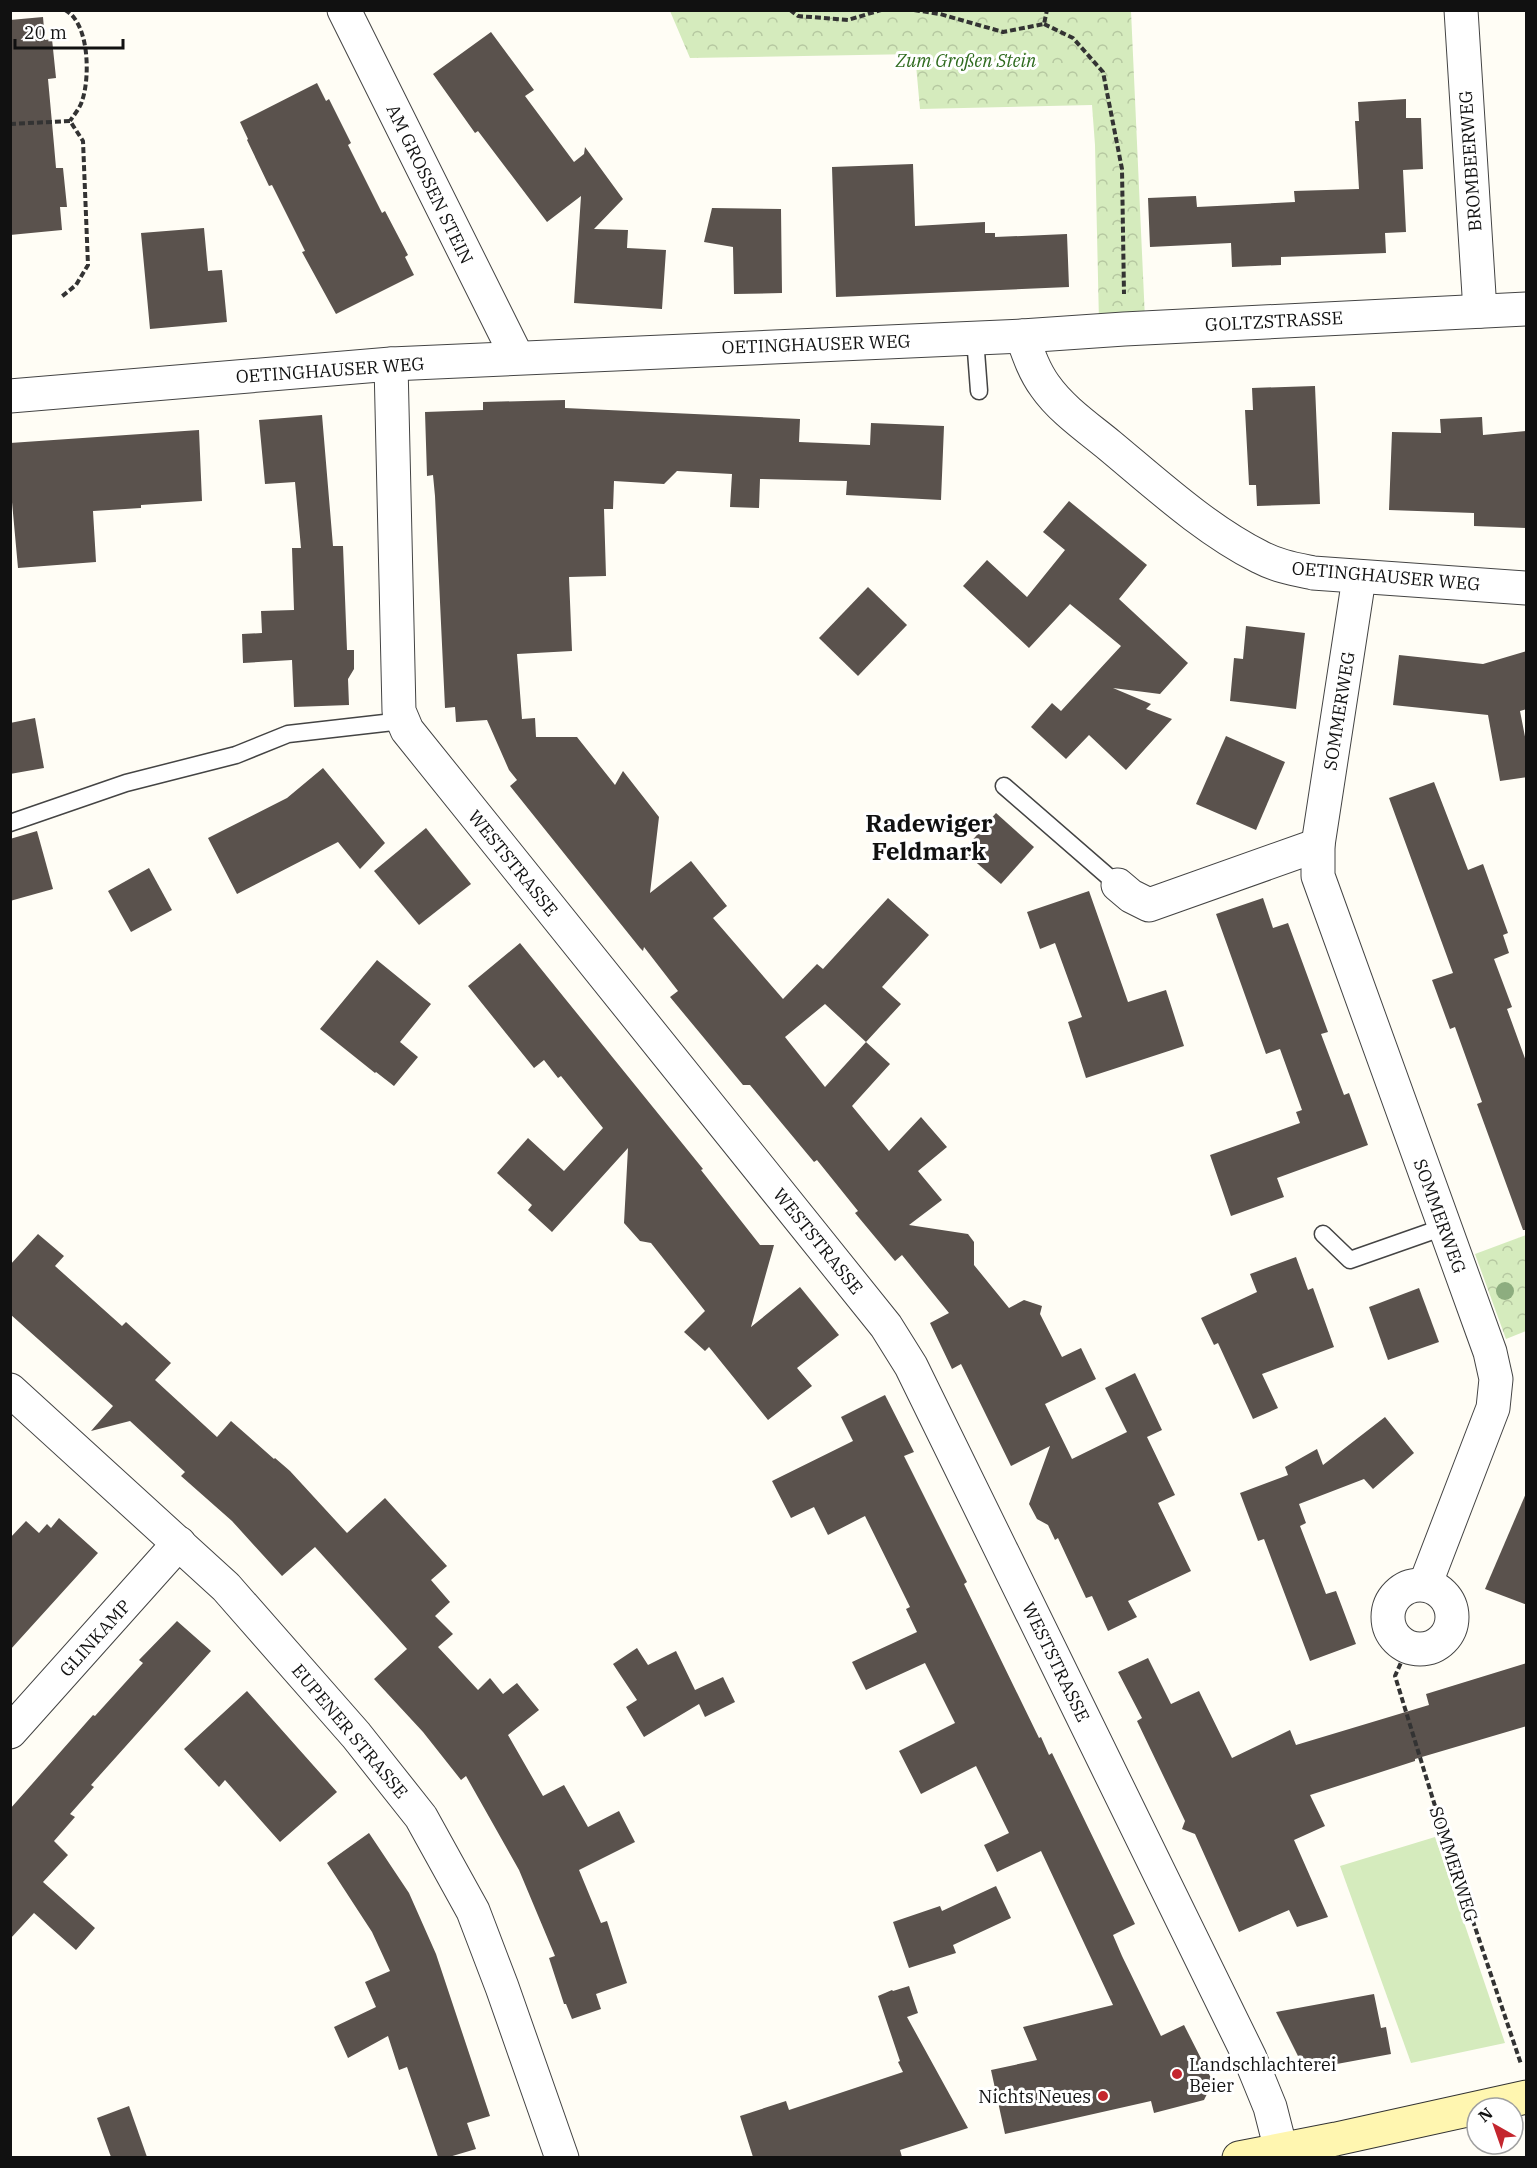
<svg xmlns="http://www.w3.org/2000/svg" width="1537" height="2168" font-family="'IBM Plex Serif',serif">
<defs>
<pattern id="park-crowns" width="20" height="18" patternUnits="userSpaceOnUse" patternTransform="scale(1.5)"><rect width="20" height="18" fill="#d5ebbd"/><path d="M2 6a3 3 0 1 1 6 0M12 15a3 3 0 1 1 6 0" fill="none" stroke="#b6c8a1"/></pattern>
</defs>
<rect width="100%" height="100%" fill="#fffdf5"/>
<path fill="#d5ebbd" d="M 1435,1837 L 1505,2043 L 1411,2063 L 1340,1866 Z"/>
<g fill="url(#park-crowns)">
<path d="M 670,11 L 1131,11 L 1145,319 L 1099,322 L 1095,145 L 1092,105 L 920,109 L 915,54 L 690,58 Z"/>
<path d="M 1526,1235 L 1526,1331 L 1506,1339 L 1475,1254 Z"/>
</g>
<g fill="#5a524d" fill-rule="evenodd">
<path d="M 43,17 L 45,40 L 52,39 L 56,78 L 48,79 L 54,145 L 56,168 L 63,168 L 67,207 L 60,207 L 62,230 L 10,235 L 10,20 Z"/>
<path d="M 491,32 L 534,90 L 525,96 L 574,162 L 584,154 L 585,147 L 623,199 L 594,229 L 628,230 L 627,248 L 666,250 L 662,309 L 574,303 L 581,196 L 547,222 L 478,131 L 475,133 L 433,74 Z"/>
<path d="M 317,83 L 326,101 L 329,99 L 351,143 L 348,145 L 382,213 L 385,211 L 408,255 L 405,257 L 414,275 L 336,314 L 302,252 L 305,251 L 272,185 L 269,186 L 247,140 L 248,139 L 240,122 Z"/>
<path d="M 1406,99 L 1406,118 L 1421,118 L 1423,169 L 1403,170 L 1406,232 L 1385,233 L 1386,253 L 1281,257 L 1281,265 L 1232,267 L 1231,243 L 1150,247 L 1148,198 L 1196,196 L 1197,207 L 1295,202 L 1294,191 L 1359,189 L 1355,121 L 1359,121 L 1358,102 Z"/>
<path d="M 913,164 L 915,226 L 985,222 L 985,233 L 995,233 L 995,237 L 1067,234 L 1069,287 L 836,297 L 832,167 Z"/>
<path d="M 712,208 L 781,209 L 782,293 L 734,294 L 733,247 L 704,242 Z"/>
<path d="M 204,228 L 208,271 L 222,270 L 227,322 L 150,329 L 141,233 Z"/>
<path d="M 1315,386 L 1320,504 L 1257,506 L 1256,485 L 1249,485 L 1245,410 L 1253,410 L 1252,388 Z"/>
<path d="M 565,400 L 565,408 L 800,419 L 799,442 L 870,445 L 871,423 L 944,426 L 941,500 L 846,495 L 847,481 L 760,479 L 759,508 L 730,507 L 732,474 L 677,471 L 664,484 L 614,481 L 613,509 L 604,509 L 606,576 L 569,577 L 572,651 L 517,654 L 522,719 L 535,718 L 536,737 L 577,737 L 615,785 L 623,771 L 659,817 L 650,893 L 691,861 L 727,906 L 713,918 L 783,999 L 817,964 L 823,969 L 888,898 L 929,935 L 882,987 L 901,1004 L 866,1042 L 890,1064 L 852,1106 L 889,1151 L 921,1117 L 947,1147 L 918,1171 L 942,1200 L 909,1225 L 968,1234 L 974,1242 L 974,1265 L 1009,1308 L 1024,1300 L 1042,1306 L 1040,1314 L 1062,1357 L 1081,1348 L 1096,1379 L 1045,1404 L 1072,1459 L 1127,1432 L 1105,1388 L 1135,1373 L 1162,1430 L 1147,1437 L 1175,1495 L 1158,1503 L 1191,1571 L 1128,1601 L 1137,1617 L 1108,1631 L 1092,1596 L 1086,1598 L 1058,1538 L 1055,1540 L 1048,1525 L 1037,1519 L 1029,1504 L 1050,1446 L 1011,1466 L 961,1364 L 952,1369 L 930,1323 L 949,1313 L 902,1255 L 895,1261 L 855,1213 L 858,1211 L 817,1160 L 814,1162 L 750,1085 L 743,1085 L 670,997 L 678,991 L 644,947 L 643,951 L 640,948 L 510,786 L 517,780 L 509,770 L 487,720 L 456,722 L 455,707 L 445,708 L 435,496 L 433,475 L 427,476 L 425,412 L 483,410 L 483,402 ZM 825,1004 L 866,1042 L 825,1087 L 785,1037 Z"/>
<path d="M 322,415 L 333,546 L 343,546 L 347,650 L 354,650 L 354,669 L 348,679 L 349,705 L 294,707 L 292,660 L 243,663 L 242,634 L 262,633 L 261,611 L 294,610 L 292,548 L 301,548 L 295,482 L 265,484 L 259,420 Z"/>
<path d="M 1482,417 L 1483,435 L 1527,431 L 1527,528 L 1474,526 L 1474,513 L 1389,510 L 1392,432 L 1441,433 L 1440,419 Z"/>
<path d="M 199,430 L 202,501 L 141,505 L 141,508 L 93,511 L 96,562 L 18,568 L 10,480 L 10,443 Z"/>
<path d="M 1069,501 L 1147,565 L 1119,599 L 1188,663 L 1160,694 L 1113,688 L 1151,704 L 1146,709 L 1172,719 L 1126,770 L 1089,735 L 1066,759 L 1031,727 L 1052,703 L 1061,711 L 1121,646 L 1070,604 L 1029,648 L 963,586 L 987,560 L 1027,597 L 1065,550 L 1043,532 Z"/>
<path d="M 868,587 L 907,625 L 858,676 L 819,638 Z"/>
<path d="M 1246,626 L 1305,633 L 1296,709 L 1230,701 L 1234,658 L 1243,659 Z"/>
<path d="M 1527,651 L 1527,709 L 1520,711 L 1527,747 L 1527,777 L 1500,781 L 1488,715 L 1393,705 L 1399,655 L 1483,664 Z"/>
<path d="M 35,718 L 44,768 L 10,774 L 10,723 Z"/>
<path d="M 1226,736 L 1285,762 L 1256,830 L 1196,804 Z"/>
<path d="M 323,768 L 385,843 L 360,869 L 338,842 L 237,894 L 208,838 L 287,798 Z"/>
<path d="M 1434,782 L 1468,870 L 1483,864 L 1508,933 L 1503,935 L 1509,953 L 1494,959 L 1512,1007 L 1507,1009 L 1527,1064 L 1527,1230 L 1523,1230 L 1477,1104 L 1482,1102 L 1455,1027 L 1450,1029 L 1432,980 L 1453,973 L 1389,798 Z"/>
<path d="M 996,813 L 1034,847 L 1001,884 L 963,851 Z"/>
<path d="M 426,828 L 471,884 L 419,925 L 374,871 Z"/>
<path d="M 37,831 L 53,889 L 10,901 L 10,839 Z"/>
<path d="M 149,868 L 172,910 L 131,932 L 108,891 Z"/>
<path d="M 1089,891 L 1128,1002 L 1166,990 L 1184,1046 L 1086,1078 L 1068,1022 L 1082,1017 L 1055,943 L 1040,949 L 1027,912 Z"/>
<path d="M 1263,898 L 1273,928 L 1288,923 L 1328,1032 L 1321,1034 L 1344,1095 L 1349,1093 L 1368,1145 L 1277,1178 L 1284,1197 L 1231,1216 L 1210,1155 L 1300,1123 L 1296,1112 L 1302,1110 L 1280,1049 L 1266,1054 L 1216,914 Z"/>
<path d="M 520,943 L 703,1169 L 701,1170 L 760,1245 L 774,1245 L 751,1327 L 800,1287 L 839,1335 L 797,1368 L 812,1386 L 768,1420 L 709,1347 L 705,1351 L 684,1332 L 705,1311 L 651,1243 L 640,1241 L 624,1223 L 628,1148 L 552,1232 L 528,1210 L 532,1205 L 497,1173 L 528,1138 L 564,1171 L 603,1128 L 561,1076 L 558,1078 L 544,1060 L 534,1068 L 468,986 Z"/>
<path d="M 377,960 L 431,1004 L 400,1042 L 418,1057 L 394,1086 L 376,1072 L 375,1073 L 320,1029 Z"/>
<path d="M 38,1234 L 64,1256 L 55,1266 L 122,1326 L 126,1322 L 171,1363 L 155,1380 L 217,1437 L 231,1421 L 274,1459 L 275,1458 L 290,1471 L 347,1533 L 385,1498 L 447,1566 L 431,1580 L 450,1602 L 435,1616 L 453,1634 L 438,1647 L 478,1690 L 490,1678 L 503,1694 L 517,1683 L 539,1710 L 508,1735 L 543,1796 L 564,1785 L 588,1827 L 619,1811 L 635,1842 L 579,1870 L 601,1923 L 607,1921 L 627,1983 L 596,1994 L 601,2009 L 572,2019 L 566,2004 L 564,2004 L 549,1958 L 555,1956 L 519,1870 L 466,1776 L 461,1780 L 423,1732 L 374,1679 L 407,1649 L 315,1547 L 282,1576 L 232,1521 L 181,1476 L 185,1472 L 130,1421 L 91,1431 L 113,1406 L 10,1314 L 10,1265 Z"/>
<path d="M 1296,1257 L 1308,1290 L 1313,1288 L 1334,1347 L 1262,1374 L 1278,1408 L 1253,1419 L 1218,1343 L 1214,1345 L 1201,1318 L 1257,1292 L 1250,1274 Z"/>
<path d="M 1419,1288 L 1439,1342 L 1388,1360 L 1369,1307 Z"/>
<path d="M 885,1395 L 914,1452 L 904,1456 L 967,1582 L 964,1584 L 1039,1738 L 1041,1737 L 1049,1755 L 1052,1753 L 1135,1924 L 1113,1935 L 1122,1956 L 1161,2036 L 1184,2025 L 1213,2082 L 1204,2100 L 1154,2113 L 1151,2101 L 1005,2134 L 991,2070 L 1037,2060 L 1023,2027 L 1113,2005 L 1041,1851 L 997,1872 L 984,1845 L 1009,1833 L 976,1766 L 921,1794 L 899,1751 L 955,1723 L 925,1663 L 866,1690 L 852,1662 L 917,1632 L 906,1609 L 910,1607 L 865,1516 L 828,1535 L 814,1507 L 791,1518 L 772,1481 L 853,1441 L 841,1417 Z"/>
<path d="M 1385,1417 L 1414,1453 L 1373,1489 L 1364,1479 L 1299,1504 L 1306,1523 L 1300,1526 L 1326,1594 L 1336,1591 L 1356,1644 L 1310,1661 L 1264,1539 L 1258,1541 L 1240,1493 L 1288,1475 L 1285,1467 L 1317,1449 L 1323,1465 Z"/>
<path d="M 1527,1491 L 1527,1605 L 1485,1589 Z"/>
<path d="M 59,1518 L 98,1553 L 10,1650 L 10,1538 L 26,1521 L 39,1533 L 47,1524 L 51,1528 Z"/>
<path d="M 177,1621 L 211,1651 L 91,1785 L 94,1787 L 70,1814 L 75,1817 L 54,1841 L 68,1855 L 43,1882 L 95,1928 L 76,1950 L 34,1913 L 10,1939 L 10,1809 L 93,1715 L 95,1716 L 143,1663 L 139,1660 Z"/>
<path d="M 637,1648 L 648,1665 L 676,1651 L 695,1690 L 723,1677 L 735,1702 L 705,1717 L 699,1704 L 644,1737 L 626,1707 L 637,1700 L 613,1664 Z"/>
<path d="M 1148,1658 L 1171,1704 L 1199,1691 L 1232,1758 L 1290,1730 L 1296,1745 L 1429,1705 L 1426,1694 L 1527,1663 L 1527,1726 L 1415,1759 L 1415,1761 L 1310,1795 L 1325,1826 L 1294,1840 L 1328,1917 L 1297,1927 L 1289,1910 L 1239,1932 L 1195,1834 L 1182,1829 L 1185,1821 L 1137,1721 L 1142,1718 L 1118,1672 Z"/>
<path d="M 247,1691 L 337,1792 L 280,1842 L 225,1780 L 219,1787 L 184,1749 Z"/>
<path d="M 369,1833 L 409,1893 L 436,1954 L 490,2116 L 467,2123 L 476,2149 L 449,2157 L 438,2157 L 407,2067 L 399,2070 L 388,2036 L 348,2058 L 334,2027 L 376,2007 L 365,1982 L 390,1971 L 372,1932 L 327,1863 Z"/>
<path d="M 996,1886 L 1011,1918 L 953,1945 L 956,1953 L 909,1968 L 893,1922 L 940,1906 L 942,1911 Z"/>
<path d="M 909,1986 L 918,2013 L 907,2017 L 968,2128 L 900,2150 L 902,2157 L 753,2157 L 740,2116 L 786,2101 L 789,2110 L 903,2072 L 898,2062 L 900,2061 L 878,1996 L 892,1990 L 893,1991 Z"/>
<path d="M 1374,1994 L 1381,2028 L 1386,2027 L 1391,2054 L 1315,2068 L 1300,2060 L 1276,2012 Z"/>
<path d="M 129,2106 L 147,2157 L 111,2157 L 97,2118 Z"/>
</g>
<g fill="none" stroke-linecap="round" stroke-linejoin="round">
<g stroke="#444" stroke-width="19">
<g id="service">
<path d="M 975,338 L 979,391"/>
<path d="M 1004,786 L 1118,885"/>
<path d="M 10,823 L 126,783 L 236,755 L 288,734 L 402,721"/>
<path d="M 1323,1234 L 1350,1260 L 1444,1227"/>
</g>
</g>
<g stroke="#444" stroke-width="35">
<g id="minor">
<path d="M 344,10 L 517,357"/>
<path d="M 1461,10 L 1480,311"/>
<path d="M 1022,336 C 1028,353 1034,371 1045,386 C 1061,409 1087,427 1109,445 C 1156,484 1206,530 1260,557 C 1277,566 1294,569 1313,573 L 1526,588"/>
<path d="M 391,364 L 399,711 L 407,730 L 886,1326 L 911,1366 L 1250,2058 L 1270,2107 L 1281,2150"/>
<path d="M 10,396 L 391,364 L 1022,336 L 1124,329 L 1526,309"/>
<path d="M 1359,578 L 1318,845 L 1318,876 L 1490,1352 L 1496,1379 L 1493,1408 L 1425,1585"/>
<path d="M 1118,885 L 1131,896 L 1149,905 L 1318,845"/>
<path d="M 10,1390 L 226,1587 L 356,1735 L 421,1817 L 473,1911 L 502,1987 L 562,2158"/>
<circle cx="1420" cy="1617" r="32"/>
<path d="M 10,1732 L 179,1543"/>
</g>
</g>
<g stroke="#333" stroke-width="35">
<path id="secondary" d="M 1239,2158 L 1336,2139 L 1526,2097"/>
</g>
<g stroke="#333" stroke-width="4" stroke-dasharray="6 3" stroke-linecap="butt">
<path d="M 65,10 C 90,23 90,79 82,101 C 80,108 74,115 70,121"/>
<path d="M 790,10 L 798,16 L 848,20 L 881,10"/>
<path d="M 914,10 L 940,14 L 1003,32 L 1044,24 L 1047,10"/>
<path d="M 1044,24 L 1073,38 L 1103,72 L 1122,169 L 1124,294"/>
<path d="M 10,124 L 70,121 L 83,141 L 88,265 L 76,285 L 60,298"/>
<path d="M 1408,1647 L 1395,1676 L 1443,1832 L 1521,2064"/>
</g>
<use href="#service" stroke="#fff" stroke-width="16"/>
<use href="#minor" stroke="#fff" stroke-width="33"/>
<use href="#secondary" stroke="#fff6b0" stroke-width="33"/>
</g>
<circle fill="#8dad7f" cx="1505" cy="1291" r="9"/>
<g fill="#c4262e" stroke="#fff" stroke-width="2">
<circle cx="1177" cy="2074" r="6"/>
<circle cx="1103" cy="2096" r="6"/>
</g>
<g text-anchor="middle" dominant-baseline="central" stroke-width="6" stroke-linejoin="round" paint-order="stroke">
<g font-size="18" font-style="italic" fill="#2f6b1f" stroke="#fff">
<text x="966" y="60">Zum Großen Stein</text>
</g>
<g font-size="18" fill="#111" stroke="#fff">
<text transform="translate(1470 161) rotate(-94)">BROMBEERWEG</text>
<text transform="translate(430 184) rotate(64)">AM GROSSEN STEIN</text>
<text transform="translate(1274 321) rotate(-3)">GOLTZSTRASSE</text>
<text transform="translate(816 344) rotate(-2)">OETINGHAUSER WEG</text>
<text transform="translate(330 370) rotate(-4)">OETINGHAUSER WEG</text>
<text transform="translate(1386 576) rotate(5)">OETINGHAUSER WEG</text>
<text transform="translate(1339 711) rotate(-81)">SOMMERWEG</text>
<text transform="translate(513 863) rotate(51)">WESTSTRASSE</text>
<text transform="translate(1440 1216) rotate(70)">SOMMERWEG</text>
<text transform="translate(818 1241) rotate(51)">WESTSTRASSE</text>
<text transform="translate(95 1638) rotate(-48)">GLINKAMP</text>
<text transform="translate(1056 1662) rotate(64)">WESTSTRASSE</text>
<text transform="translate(350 1731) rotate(50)">EUPENER STRASSE</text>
<text transform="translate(1454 1864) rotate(72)">SOMMERWEG</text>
</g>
<g font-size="18" fill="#111" stroke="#fff" text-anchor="start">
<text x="1189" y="2064">Landschlachterei<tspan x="1189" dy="21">Beier</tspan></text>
<text x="1091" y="2096" text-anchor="end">Nichts Neues</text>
</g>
<g font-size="24" font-weight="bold" fill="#111" stroke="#fff">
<text x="929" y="823">Radewiger<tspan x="929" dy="28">Feldmark</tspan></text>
</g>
</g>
<rect width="1537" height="2168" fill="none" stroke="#111111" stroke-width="24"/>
<g transform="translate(1495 2126) rotate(320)"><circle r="28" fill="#ffffff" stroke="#a0a0a0" stroke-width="1.5"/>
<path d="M0-4.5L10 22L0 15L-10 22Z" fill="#c4262e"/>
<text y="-9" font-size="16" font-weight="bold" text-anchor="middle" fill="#111111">N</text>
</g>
<path d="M15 39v9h108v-9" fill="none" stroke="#111111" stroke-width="3"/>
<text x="24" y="39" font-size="18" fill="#111111" stroke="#ffffff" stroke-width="4.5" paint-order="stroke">20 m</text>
</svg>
